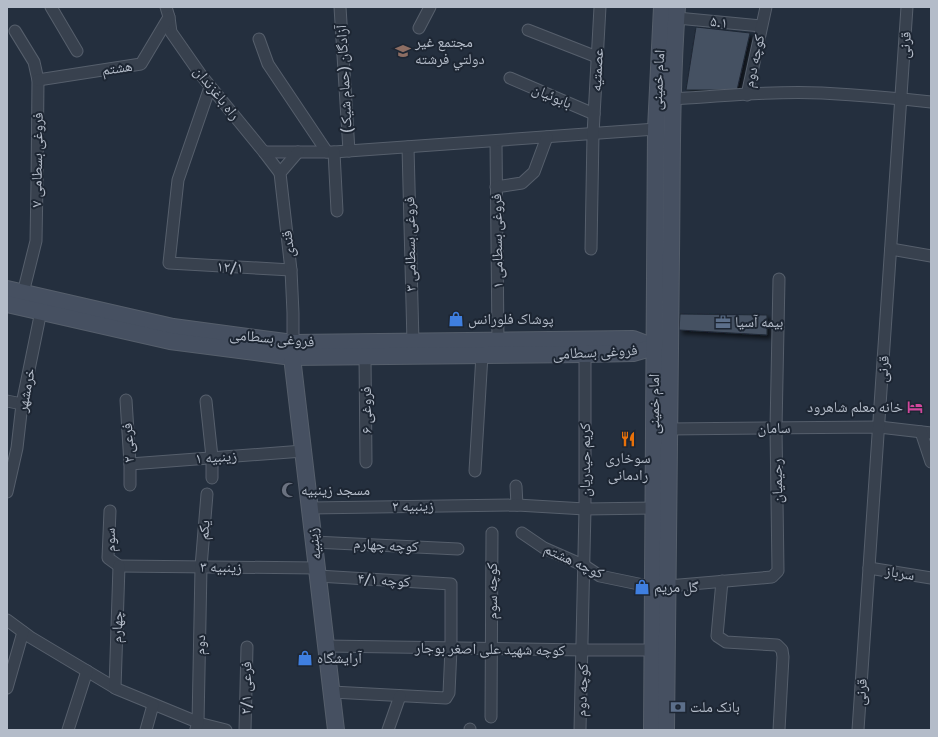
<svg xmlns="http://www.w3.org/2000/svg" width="938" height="737" font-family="Signika,'Noto Naskh Arabic',sans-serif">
<defs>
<filter id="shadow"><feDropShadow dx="3.5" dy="3.5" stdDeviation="2" flood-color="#0009"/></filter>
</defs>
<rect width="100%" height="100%" fill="#242f3e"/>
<g fill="#455162" stroke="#1f2835" filter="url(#shadow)">
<path d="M 696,27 L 750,33 L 737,90 L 686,90 Z"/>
<path d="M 680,314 L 767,315 L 767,335 L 679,330 Z"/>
</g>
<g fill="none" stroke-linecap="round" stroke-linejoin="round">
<g stroke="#565f6c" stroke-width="13">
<g id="street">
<path d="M 51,7 L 77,51"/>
<path d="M 166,7 L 169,17 L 171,32 L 201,75 L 264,152 L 280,173"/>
<path d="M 340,7 L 349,151"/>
<path d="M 677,18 L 761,26"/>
<path d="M 419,28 L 430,7"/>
<path d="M 528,30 L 597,57"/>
<path d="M 15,31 L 34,62 L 38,80 L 37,183 L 36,241 L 23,293"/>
<path d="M 259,39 L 268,64 L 327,152"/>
<path d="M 510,78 L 594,114"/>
<path d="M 38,80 L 141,64 L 169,17"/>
<path d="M 210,87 L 178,180 L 169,263 L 291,270"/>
<path d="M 747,95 L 766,7"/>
<path d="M 673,99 C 723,96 772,91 822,93 C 858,95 895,98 931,102"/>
<path d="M 496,141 L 498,341"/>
<path d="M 408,147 L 413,342"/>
<path d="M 264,152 L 334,152 L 656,129"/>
<path d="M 334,152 L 337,211"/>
<path d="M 496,187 L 522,183 L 534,172 L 547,137"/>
<path d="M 591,249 L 593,134 L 600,7"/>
<path d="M 891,249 L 931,256"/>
<path d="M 293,343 L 293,313 L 291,270 L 280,173 L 298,152"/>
<path d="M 365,357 L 366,462"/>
<path d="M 126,400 L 130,464 L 130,485"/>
<path d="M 7,401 L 22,404"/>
<path d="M 206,401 L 212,457 L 212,478"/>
<path d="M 669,429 L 879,427 L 931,433"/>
<path d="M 921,432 L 931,462"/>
<path d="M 130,464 L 303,451"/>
<path d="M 475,471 L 482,355"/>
<path d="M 516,486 L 517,505"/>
<path d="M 7,492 L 17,448 L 22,404 L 41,311"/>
<path d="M 310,508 L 517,505 L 585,509 L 654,508"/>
<path d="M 110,511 L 108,558 L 119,566"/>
<path d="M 522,533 L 544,548 L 585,566 L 600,576 L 653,587"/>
<path d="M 314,542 L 458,549"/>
<path d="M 119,566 L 317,568"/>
<path d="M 869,568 L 931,578"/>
<path d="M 318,576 L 451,584 L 451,648 L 449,693 L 446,698 L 332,692"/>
<path d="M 722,581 L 717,636 L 726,642 L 777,645 L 782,650 L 783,657 L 779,730"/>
<path d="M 668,586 L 772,577 L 778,571 L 776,428 L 779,279"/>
<path d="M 7,620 L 30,637 L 117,689 L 202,724 L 226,730"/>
<path d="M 326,646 L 583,650 L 653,650"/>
<path d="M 7,688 L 23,632"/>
<path d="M 115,688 L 119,566"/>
<path d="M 491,717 L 492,533"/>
<path d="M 196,729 L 198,723 L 201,567 L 207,494"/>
<path d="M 68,730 L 87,671"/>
<path d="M 146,730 L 153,705"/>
<path d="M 245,730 L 247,647"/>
<path d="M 388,730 L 400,696"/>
<path d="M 470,730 L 470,729"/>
<path d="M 580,730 L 585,509 L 585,354"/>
<path d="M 858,730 L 907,7"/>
</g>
</g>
<g stroke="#565f6c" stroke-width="18">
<g id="secondary">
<path d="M 7,289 L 173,327 L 293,343 L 633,339 L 654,347 L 663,347"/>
<path d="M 7,304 L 170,341 L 292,357 L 585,354 L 633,353 L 654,347"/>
<path d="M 292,346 L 292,357 L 336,730"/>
<path d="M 652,730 L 656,129 L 662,7"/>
<path d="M 666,730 C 668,571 669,413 671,254 C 672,172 671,89 677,7"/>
</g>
</g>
<use href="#street" stroke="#38414e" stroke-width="11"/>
<use href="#secondary" stroke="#465061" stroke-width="16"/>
</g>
<defs>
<g id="school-bare" transform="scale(1.2)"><path d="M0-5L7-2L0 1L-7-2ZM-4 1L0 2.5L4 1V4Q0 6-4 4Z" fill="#8d6e63" stroke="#1d2633" stroke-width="2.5" paint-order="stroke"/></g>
<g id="shop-bare" transform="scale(1.2)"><path d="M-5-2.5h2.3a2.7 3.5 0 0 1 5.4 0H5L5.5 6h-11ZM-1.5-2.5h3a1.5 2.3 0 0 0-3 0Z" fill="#3f7fe0" stroke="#1d2633" stroke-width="2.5" paint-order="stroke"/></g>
<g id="office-bare" transform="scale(1.2)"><path d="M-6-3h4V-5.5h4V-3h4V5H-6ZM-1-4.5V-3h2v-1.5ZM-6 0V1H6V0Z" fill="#5c6f8a" stroke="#1d2633" stroke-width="2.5" paint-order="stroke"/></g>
<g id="hotel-bare" transform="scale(1.2)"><path d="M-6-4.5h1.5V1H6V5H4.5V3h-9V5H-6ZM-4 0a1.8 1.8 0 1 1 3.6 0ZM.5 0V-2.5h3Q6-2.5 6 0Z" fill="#d1479c" stroke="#1d2633" stroke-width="2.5" paint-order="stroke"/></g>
<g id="restaurant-bare" transform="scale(1.2)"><path d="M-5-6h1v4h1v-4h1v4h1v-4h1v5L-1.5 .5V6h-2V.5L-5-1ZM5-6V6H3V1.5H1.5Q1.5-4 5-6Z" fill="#e8710a" stroke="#1d2633" stroke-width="2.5" paint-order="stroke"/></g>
<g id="mosque-bare" transform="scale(1.2)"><path d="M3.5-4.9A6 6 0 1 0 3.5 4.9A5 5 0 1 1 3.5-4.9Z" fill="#6b7280" stroke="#1d2633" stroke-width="2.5" paint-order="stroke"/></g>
<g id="bank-bare" transform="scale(1.2)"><path d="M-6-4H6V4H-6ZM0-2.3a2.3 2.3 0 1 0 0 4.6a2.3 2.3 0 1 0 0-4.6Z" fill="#5c6f8a" stroke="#1d2633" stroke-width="2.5" paint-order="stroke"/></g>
</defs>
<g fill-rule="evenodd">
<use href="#school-bare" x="403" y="51"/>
<use href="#shop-bare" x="456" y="319"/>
<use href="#office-bare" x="723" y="322"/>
<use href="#hotel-bare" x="915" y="407"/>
<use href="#restaurant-bare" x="628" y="439"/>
<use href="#mosque-bare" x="289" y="490"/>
<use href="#shop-bare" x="642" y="587"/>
<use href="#shop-bare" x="305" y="658"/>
<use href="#bank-bare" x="678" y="707"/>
</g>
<g text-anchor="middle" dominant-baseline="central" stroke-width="4" stroke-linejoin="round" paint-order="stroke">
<g font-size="15" fill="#b4bcc9" stroke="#1d2633">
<text transform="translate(719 22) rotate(6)">۵.۱</text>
<text transform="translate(905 45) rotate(-86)">قرنی</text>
<text transform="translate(754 61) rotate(-78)">کوچه دوم</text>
<text transform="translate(117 68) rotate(-9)">هشتم</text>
<text transform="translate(597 70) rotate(-87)">عصمتیه</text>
<text transform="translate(344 79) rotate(-93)">آزادگان (حمام شیک)</text>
<text transform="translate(658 80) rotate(-87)">امام خمینی</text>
<text transform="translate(217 93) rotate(51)">راه باغزندان</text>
<text transform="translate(552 96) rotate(23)">بابوئیان</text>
<text transform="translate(37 160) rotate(-89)">فروغی بسطامی ۷</text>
<text transform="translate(497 241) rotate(-91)">فروغی بسطامی ۱</text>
<text transform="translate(288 244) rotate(-97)">قندی</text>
<text transform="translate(410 244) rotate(-91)">فروغی بسطامی ۳</text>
<text transform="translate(230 267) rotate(3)">۱۲/۱</text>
<text transform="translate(272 338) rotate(5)">فروغی بسطامی</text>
<text transform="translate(595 352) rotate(-3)">فروغی بسطامی</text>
<text transform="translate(883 369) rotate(-86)">قرنی</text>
<text transform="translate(26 390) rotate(-79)">خرمشهر</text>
<text transform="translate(654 404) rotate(-90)">امام خمینی</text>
<text transform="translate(366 410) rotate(-90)">فروغی ۶</text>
<text transform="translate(774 428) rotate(-1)">سامان</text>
<text transform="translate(128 443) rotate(-93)">فرعی ۲</text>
<text transform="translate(216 457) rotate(-4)">زینبیه ۱</text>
<text transform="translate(585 460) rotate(-90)">کریم حیدریان</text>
<text transform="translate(777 481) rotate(-91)">رحیمیان</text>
<text transform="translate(413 506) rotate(-1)">زینبیه ۲</text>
<text transform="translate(204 530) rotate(-86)">یکم</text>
<text transform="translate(110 540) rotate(-92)">سوم</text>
<text transform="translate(314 544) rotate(-97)">زینبیه</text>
<text transform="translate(386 545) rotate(3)">کوچه چهارم</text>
<text transform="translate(574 561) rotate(25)">کوچه هشتم</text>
<text transform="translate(221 567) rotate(1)">زینبیه ۳</text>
<text transform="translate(900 573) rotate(9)">سرباز</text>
<text transform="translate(384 580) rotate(4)">کوچه ۴/۱</text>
<text transform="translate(492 591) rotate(-90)">کوچه سوم</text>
<text transform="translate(117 627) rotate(-88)">چهارم</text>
<text transform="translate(200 645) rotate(-89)">دوم</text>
<text transform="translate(490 649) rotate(1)">کوچه شهید علی اصغر بوجار</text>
<text transform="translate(246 688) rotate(-89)">فرعی ۲/۱</text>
<text transform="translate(582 690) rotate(-88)">کوچه دوم</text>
<text transform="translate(861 692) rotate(-86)">قرنی</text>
</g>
<g font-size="15" fill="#b4bcc9" stroke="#1d2633" text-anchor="start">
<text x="415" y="42">مجتمع غير<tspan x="415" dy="17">دولتي فرشته</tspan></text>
<text x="468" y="319">پوشاک فلورانس</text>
<text x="735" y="322">بیمه آسیا</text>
<text x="903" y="407" text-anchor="end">خانه معلم شاهرود</text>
<text x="628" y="458" text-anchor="middle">سوخاری<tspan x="628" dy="17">رادمانی</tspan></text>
<text x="301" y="490">مسجد زینبیه</text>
<text x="654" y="587">گل مریم</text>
<text x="317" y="658">آرایشگاه</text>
<text x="690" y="707">بانک ملت</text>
</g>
</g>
<rect width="938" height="737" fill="none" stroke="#b4bcc9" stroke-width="16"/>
</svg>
